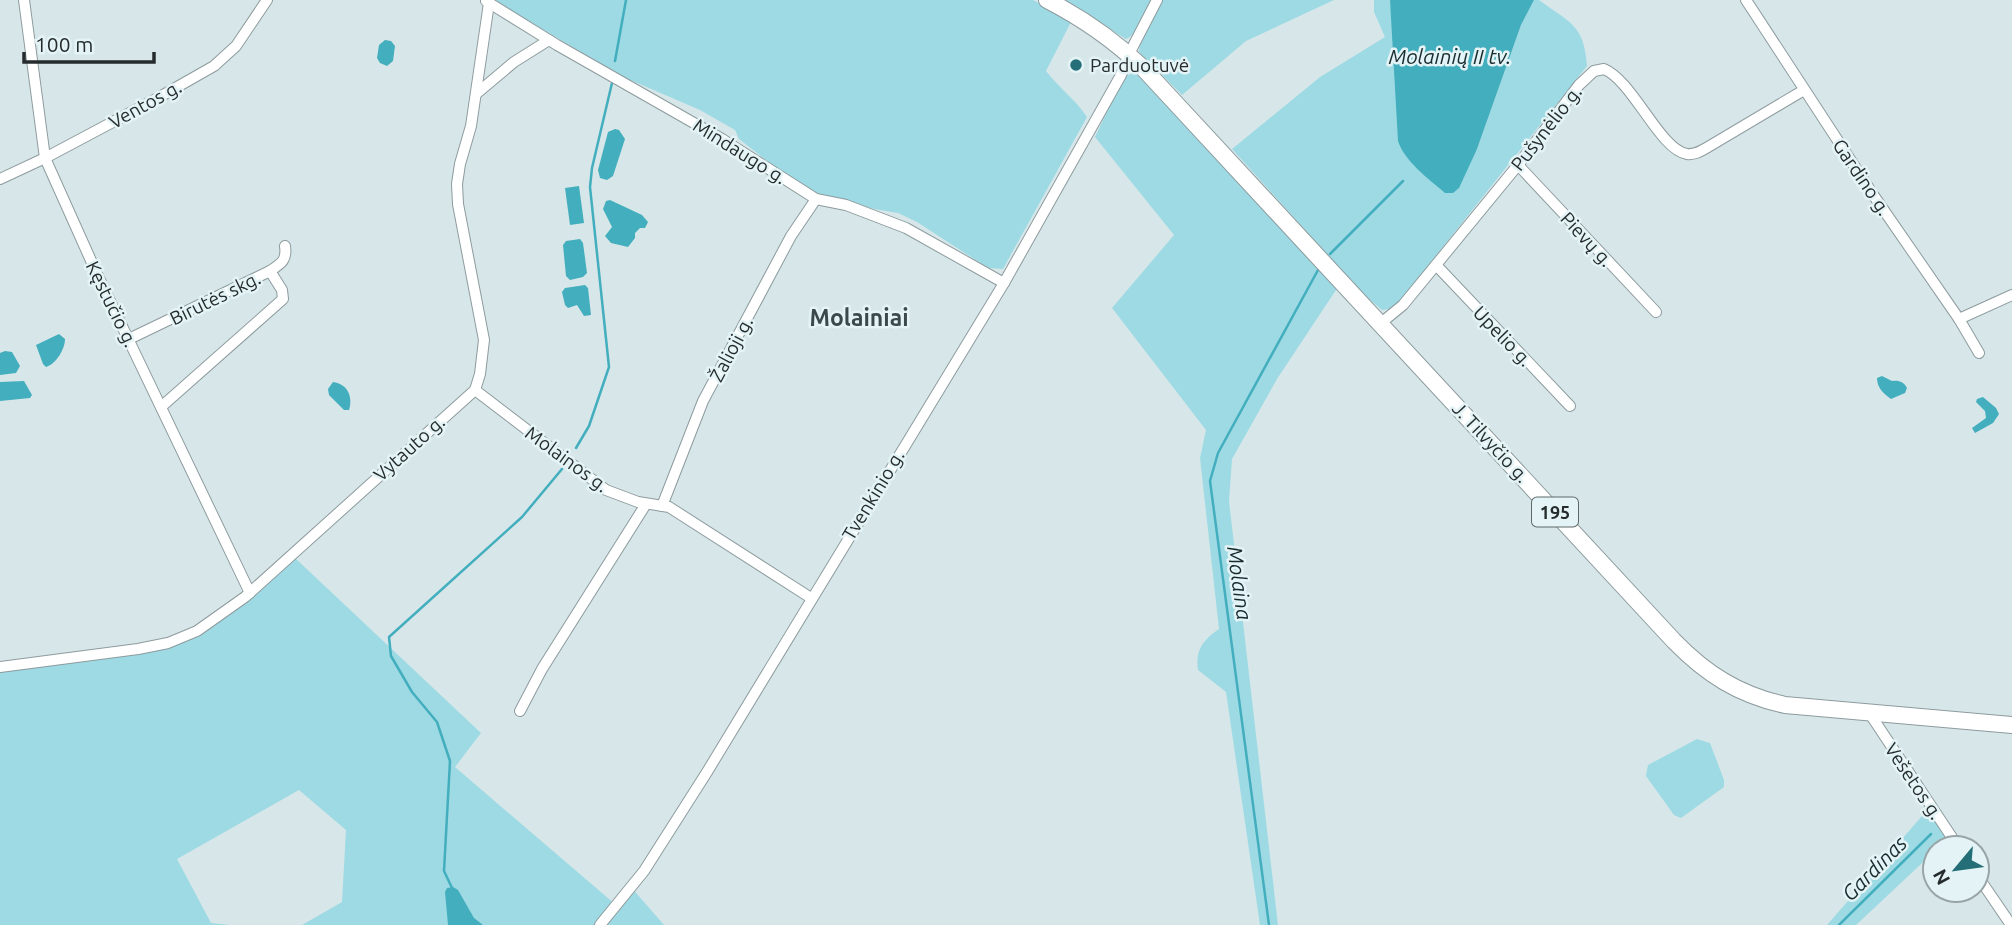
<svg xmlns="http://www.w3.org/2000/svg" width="2012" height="925" font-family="Ubuntu,sans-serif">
<rect width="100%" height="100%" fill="#d7e7e9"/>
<g fill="#9edae4">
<path d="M 494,0 L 1033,0 L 1072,20 L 1046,71 C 1059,88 1075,99 1087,117 L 1003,269 L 988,268 L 917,222 L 898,213 L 816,199 L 739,139 L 735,130 L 700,110 L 621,76 Z"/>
<path d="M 1061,0 L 1154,0 C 1147,13 1140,33 1126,39 Z"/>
<path d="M 1159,0 L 1334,0 L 1246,41 L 1182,95 L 1139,52 L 1140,40 Z"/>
<path d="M 1374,0 L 1390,0 L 1393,22 L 1477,149 L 1521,25 L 1534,0 L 1539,0 C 1570,23 1584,24 1587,66 L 1399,302 L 1390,309 L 1382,310 L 1361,292 L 1232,149 L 1320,77 L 1385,37 L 1374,12 Z"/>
<path d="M 1132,73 L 1142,77 L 1338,287 L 1277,379 L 1232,459 L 1229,501 L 1278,925 L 1260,925 L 1226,692 L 1198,670 C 1195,650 1203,640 1219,629 L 1200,458 L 1206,430 L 1112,308 L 1174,235 L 1095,137 L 1123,78 Z"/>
<path d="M 295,558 L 481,733 L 455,767 L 616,905 L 631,887 L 664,925 L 302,925 L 342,902 L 346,830 L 299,790 L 177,859 L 211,923 L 231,925 L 0,925 L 0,669 L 174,644 Z"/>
<path d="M 1697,739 L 1710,743 L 1724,780 L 1724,787 L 1681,818 L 1674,815 L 1646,776 L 1648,765 Z"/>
<path d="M 1929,808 L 1949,838 L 1939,848 L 1935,848 L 1935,851 L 1856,925 L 1827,925 Z"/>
</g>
<g fill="#43aebd">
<path d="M 1390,0 L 1534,0 L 1521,25 L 1477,149 L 1459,188 L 1453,193 L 1445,193 C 1429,179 1405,162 1398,141 Z"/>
<path d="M 385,40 L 391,41 L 395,46 L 393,61 L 387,66 L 380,63 L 377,58 L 379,45 Z"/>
<path d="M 615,129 L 619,130 L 625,139 L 613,176 L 607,180 L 600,178 L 598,170 L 608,132 Z"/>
<path d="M 579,186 L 584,223 L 570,225 L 565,188 Z"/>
<path d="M 610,200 L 642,215 L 648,222 L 645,228 L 640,228 L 635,233 L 635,238 L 628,247 L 611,243 L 605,236 L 612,227 L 603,209 L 606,201 Z"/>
<path d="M 580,239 L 583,243 L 587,273 L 583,277 L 570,280 L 566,276 L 563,245 L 566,241 Z"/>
<path d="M 585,285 L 588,288 L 591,315 L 584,316 L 577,305 L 568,308 L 565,305 L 562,292 L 565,288 Z"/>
<path d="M 59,334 L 65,339 C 65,349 56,364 46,367 L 43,364 L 36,345 Z"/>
<path d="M 5,351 L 12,352 L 20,366 L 16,373 L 0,375 L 0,353 Z"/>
<path d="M 1882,376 L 1892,381 C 1899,380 1904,382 1907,388 L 1905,393 L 1891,399 C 1884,394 1877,388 1877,378 Z"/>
<path d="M 24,381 L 32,395 L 30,398 L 0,401 L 0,382 Z"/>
<path d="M 333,382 C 348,384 353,397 349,410 L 344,410 L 329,395 L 328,389 Z"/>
<path d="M 1983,397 L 1996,408 L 1999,414 L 1993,423 L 1975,433 L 1972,428 L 1986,418 L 1985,411 L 1976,402 L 1977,399 Z"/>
<path d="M 453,887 L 458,890 L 474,918 L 483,925 L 448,925 L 445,892 L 447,888 Z"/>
</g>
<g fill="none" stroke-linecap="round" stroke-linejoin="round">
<g stroke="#43aebd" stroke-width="2.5">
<path d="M 615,61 L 626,0"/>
<path d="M 1330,254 L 1403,181"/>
<path d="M 576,448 L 589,426 L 609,367 L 590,187 L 592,168 L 612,83"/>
<path d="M 453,890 L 444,871 L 450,761 L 437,722 L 412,692 L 391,656 L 389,637 L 522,517 L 562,469"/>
<path d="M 1269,925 L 1210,481 L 1218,453 L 1318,270"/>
<path d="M 1839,925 L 1931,834"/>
</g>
<g stroke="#8d9b9e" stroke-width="12">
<g id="street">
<path d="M 24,0 L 45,158 L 97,274 L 250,593"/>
<path d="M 1746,0 L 1874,196 L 1959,319 L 1979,353"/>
<path d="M 486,1 L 557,45 L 722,139 L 816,199 L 846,205 L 906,228 L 1004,283"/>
<path d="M 476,94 L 514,62 L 549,40"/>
<path d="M 1518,165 L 1656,312"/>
<path d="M 0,179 L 45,158 L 156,99 L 214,66 L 236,46 L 267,0"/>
<path d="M 1436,265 L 1570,406"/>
<path d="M 1959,319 L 2012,295"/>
<path d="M 1381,323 L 1403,305 L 1518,165 L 1579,85 L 1594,71 L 1604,69 C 1633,81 1660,150 1687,154 C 1695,155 1701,151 1708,147 L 1804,90"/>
<path d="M 129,339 L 270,271 C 282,263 287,260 285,246"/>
<path d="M 475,390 L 606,490 L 638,502 L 669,507 L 811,598"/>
<path d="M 161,407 L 283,299 L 282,290 L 270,271"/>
<path d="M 662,506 L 703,401 L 791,236 L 816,199"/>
<path d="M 0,667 L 138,649 L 168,643 L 197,631 L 245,597 L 475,390 L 480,374 L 484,340 L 458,204 L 457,184 L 460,164 L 471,126 L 489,3"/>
<path d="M 520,711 L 542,669 L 646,504"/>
<path d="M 1870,714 L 1959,848"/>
<path d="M 1977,875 L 2011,925"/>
<path d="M 600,925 L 644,871 L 707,772 L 1004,283 L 1121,75 L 1129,54 L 1157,0"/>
</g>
</g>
<g stroke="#8d9b9e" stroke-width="18">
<path id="primary" d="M 1047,0 C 1082,18 1115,41 1143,68 L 1674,641 C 1706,674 1739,695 1785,705 L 2012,725"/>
</g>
<use href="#street" stroke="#fff" stroke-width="10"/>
<use href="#primary" stroke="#fff" stroke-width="16"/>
</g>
<circle fill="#246e77" stroke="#e4f4f6" stroke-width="2.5" cx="1076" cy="65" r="7"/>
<g text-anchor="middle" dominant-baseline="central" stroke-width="5" stroke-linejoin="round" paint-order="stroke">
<rect fill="#e4f4f6" stroke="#5f6869" stroke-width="2" x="1532" y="497.5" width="46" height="29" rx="5"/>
<g font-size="18" font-weight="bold" fill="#262c2d">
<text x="1555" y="512">195</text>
</g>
<g font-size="19" fill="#262c2d" stroke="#e4f4f6" text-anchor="start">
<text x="1090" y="65">Parduotuvė</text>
</g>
<g font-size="19" fill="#262c2d" stroke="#e4f4f6">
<text transform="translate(145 104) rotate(-29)">Ventos g.</text>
<text transform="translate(1546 128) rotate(-52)">Pušynėlio g.</text>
<text transform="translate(740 151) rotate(32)">Mindaugo g.</text>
<text transform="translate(1862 177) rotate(56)">Gardino g.</text>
<text transform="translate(1587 239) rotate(47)">Pievų g.</text>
<text transform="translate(215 298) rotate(-26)">Birutės skg.</text>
<text transform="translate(112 304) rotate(64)">Kęstučio g.</text>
<text transform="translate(1503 336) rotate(46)">Upelio g.</text>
<text transform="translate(731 349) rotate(-62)">Žalioji g.</text>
<text transform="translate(1491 442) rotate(47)">J. Tilvyčio g.</text>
<text transform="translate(409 448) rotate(-42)">Vytauto g.</text>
<text transform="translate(567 459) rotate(36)">Molainos g.</text>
<text transform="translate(873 495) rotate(-59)">Tvenkinio g.</text>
<text transform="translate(1914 781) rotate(56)">Vešetos g.</text>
</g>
<g font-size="21" font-style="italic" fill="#192d30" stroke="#e4f4f6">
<text x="1450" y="56">Molainių II tv.</text>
<text transform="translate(1240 583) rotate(82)">Molaina</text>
<text transform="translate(1874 868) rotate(-45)">Gardinas</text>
</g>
<g font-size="23" font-weight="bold" fill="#3c494b" stroke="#e4f4f6">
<text x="859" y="317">Molainiai</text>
</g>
</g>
<g transform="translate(1956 869) rotate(241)"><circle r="33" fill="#e4f4f6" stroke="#98a4a6" stroke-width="2"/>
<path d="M0-5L12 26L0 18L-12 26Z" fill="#246e77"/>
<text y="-10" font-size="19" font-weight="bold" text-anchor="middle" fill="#262c2d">N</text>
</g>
<path d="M24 52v10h130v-10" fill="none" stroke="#262c2d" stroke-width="3.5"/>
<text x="35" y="52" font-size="21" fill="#262c2d" stroke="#e4f4f6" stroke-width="5" paint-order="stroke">100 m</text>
</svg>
